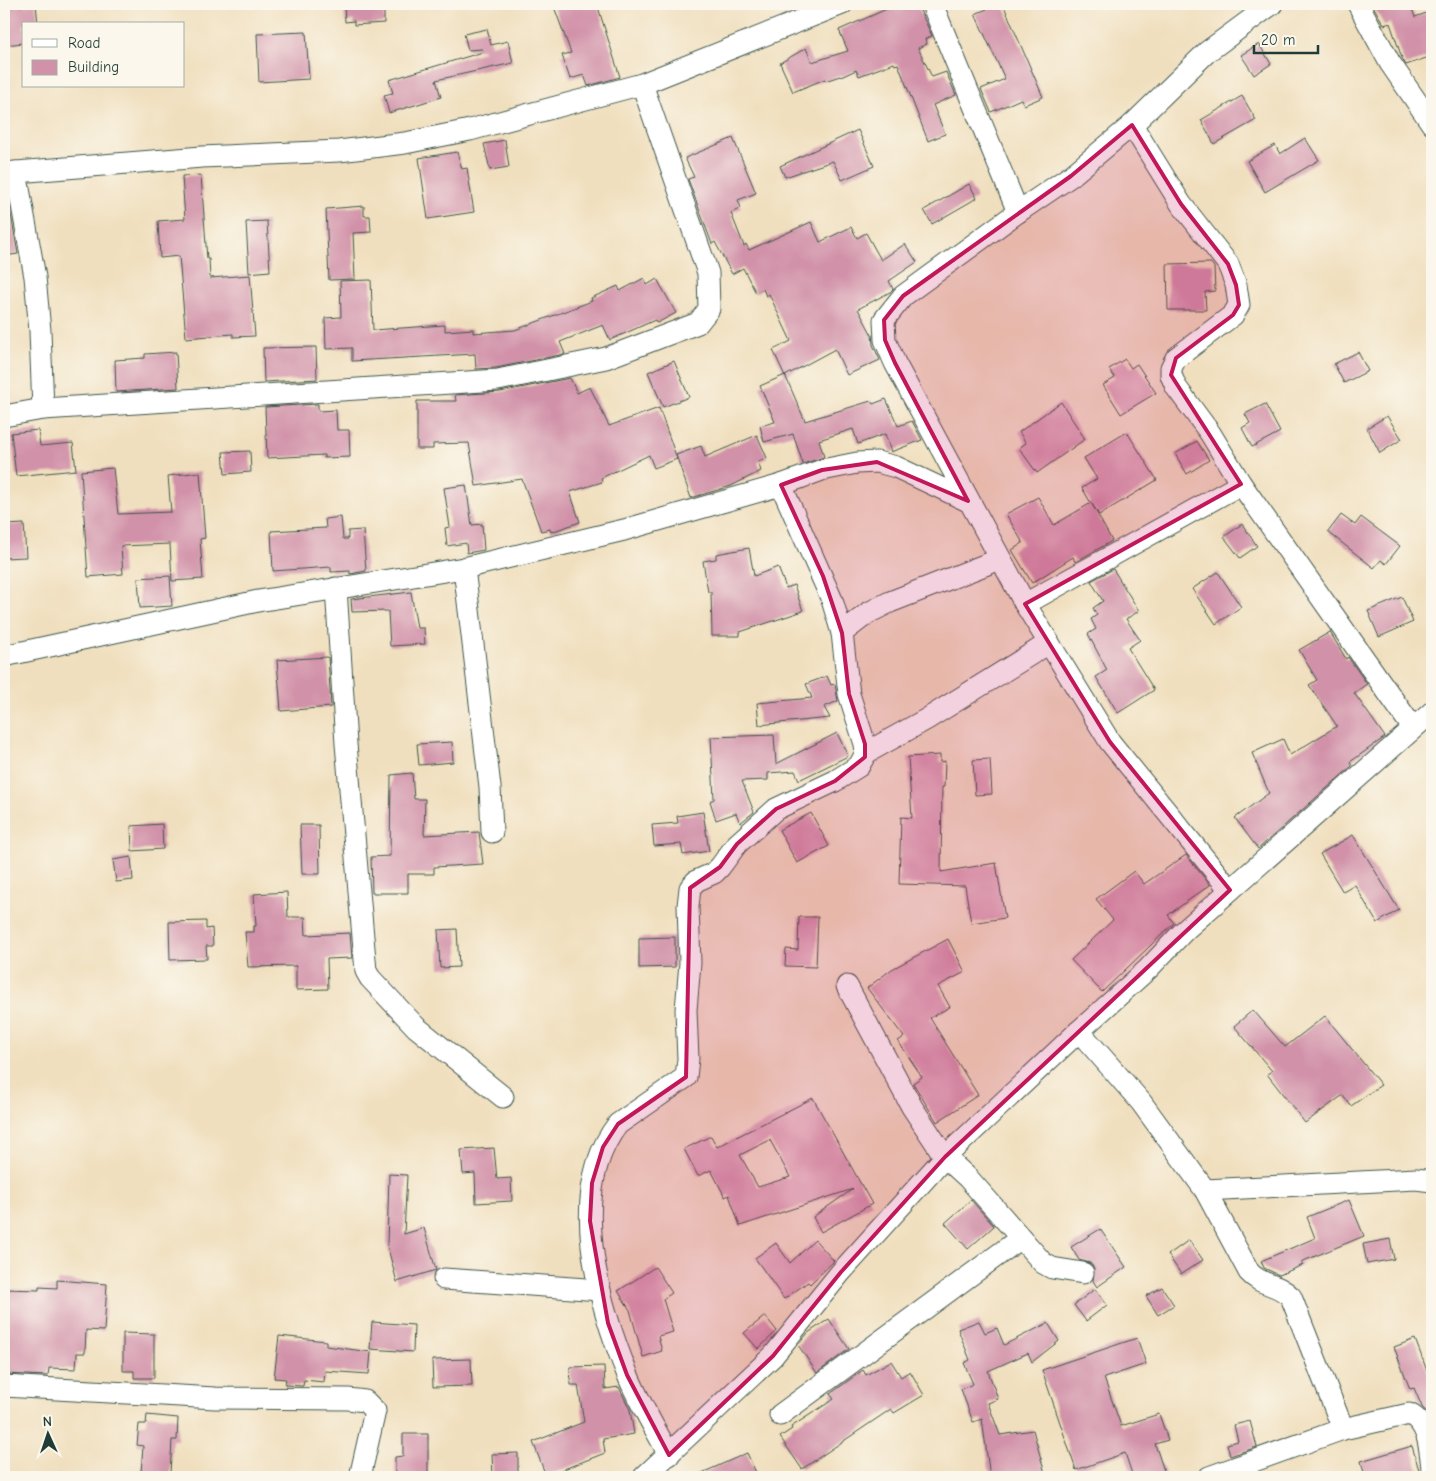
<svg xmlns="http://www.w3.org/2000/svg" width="1436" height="1481" font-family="'Comic Neue',sans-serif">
<rect width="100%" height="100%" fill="#fbf7ec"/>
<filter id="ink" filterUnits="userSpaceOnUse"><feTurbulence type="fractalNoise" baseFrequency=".02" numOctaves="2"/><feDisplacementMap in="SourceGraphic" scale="10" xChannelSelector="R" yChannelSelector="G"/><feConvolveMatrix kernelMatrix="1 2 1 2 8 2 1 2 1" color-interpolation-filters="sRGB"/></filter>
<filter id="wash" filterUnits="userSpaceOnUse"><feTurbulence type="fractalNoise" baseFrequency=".0096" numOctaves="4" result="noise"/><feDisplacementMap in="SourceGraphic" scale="20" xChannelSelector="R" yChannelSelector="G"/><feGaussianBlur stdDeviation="1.12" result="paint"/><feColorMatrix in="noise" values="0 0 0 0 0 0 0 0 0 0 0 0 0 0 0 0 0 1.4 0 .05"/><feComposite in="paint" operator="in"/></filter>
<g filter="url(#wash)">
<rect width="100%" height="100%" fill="#f0dfbe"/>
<g id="blocks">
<g fill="#d192a9" fill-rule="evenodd">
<path d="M 36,4 L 38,24 L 24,24 L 24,43 L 4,45 L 4,8 Z"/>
<path d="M 344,4 L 384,4 L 384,23 L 354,25 L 354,21 L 345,22 Z"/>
<path d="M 553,4 L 597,4 L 620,77 L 588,86 L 584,75 L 570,79 L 562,55 L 571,53 Z"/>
<path d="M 898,4 L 917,4 L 932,36 L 925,39 L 927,44 L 918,48 L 932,77 L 946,72 L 956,95 L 933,105 L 945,134 L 928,141 L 898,64 L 895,65 L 894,63 L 859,76 L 856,70 L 841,77 L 840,76 L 825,81 L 825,79 L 793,92 L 780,63 L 806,48 L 812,62 L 848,51 L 839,30 Z"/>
<path d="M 985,4 L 1003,4 L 1043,97 L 1024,105 L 1021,99 L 991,112 L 981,89 L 1005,79 L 975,14 L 987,9 Z"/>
<path d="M 1372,4 L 1410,4 L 1415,17 L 1432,11 L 1432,56 L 1406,65 L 1402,58 L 1390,23 L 1384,25 Z"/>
<path d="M 487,29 L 491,45 L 508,41 L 513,63 L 436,80 L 441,97 L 389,113 L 384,95 L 393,93 L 389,80 L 483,52 L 482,49 L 468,50 L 464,34 Z"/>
<path d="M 306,32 L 309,79 L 259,82 L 257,34 Z"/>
<path d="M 1259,44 L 1271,64 L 1254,75 L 1241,55 Z"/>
<path d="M 1242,96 L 1256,120 L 1214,144 L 1201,120 Z"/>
<path d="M 858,130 L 874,166 L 842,180 L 833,161 L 785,177 L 780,166 Z"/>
<path d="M 733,138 L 756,193 L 738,200 L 741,208 L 731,213 L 744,246 L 746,244 L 749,250 L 811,222 L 820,242 L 851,227 L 857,238 L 866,233 L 881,260 L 905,244 L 917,262 L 889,281 L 893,289 L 890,292 L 858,309 L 872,335 L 873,345 L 880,360 L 847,375 L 835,349 L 785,376 L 773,350 L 791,341 L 769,294 L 766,296 L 763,289 L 756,293 L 743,268 L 732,274 L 715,242 L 712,244 L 688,179 L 694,177 L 685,158 Z"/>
<path d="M 1305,138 L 1319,160 L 1265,192 L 1247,161 L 1275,145 L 1280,154 Z"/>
<path d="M 505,140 L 509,167 L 490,170 L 484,144 Z"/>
<path d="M 457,152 L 462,169 L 467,168 L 474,212 L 428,219 L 419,158 Z"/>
<path d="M 201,175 L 207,259 L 209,259 L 210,278 L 250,275 L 255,336 L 233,337 L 233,334 L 186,338 L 179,256 L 160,258 L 158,221 L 185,219 L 182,176 Z"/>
<path d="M 969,184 L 977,198 L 932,224 L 924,210 Z"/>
<path d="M 4,198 L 8,198 L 18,254 L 4,256 Z"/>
<path d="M 364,206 L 364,216 L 370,216 L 371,232 L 353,233 L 355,279 L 329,280 L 326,209 Z"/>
<path d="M 267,221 L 270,271 L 249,273 L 246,222 Z"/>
<path d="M 1211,263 L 1214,267 L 1215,291 L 1205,292 L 1206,310 L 1168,310 L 1167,264 Z"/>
<path d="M 644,278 L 647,285 L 657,279 L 676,313 L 657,323 L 655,320 L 610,340 L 603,325 L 560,342 L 565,354 L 496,368 L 476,369 L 475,354 L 352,361 L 352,348 L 326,349 L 325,318 L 341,317 L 340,281 L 371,280 L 373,330 L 445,325 L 445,331 L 473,329 L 473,333 L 515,330 L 592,301 L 591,298 L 618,286 L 620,291 Z"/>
<path d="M 316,347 L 317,379 L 264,382 L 263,348 Z"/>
<path d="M 176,352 L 178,388 L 116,392 L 115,360 L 145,358 L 145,354 Z"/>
<path d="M 1358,352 L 1368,371 L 1344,383 L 1334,364 Z"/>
<path d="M 1125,359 L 1131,368 L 1137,364 L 1156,393 L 1121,414 L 1103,385 L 1115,378 L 1109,369 Z"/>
<path d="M 674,361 L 689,397 L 663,407 L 648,372 Z"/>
<path d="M 785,375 L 805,421 L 871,401 L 873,404 L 886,399 L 898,426 L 912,421 L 922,440 L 891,452 L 885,434 L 858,444 L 853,429 L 819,440 L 824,457 L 803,464 L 793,434 L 764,442 L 760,426 L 775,422 L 760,386 Z"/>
<path d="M 570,378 L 577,393 L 590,387 L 609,426 L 659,408 L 677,459 L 654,468 L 649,455 L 601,478 L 602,482 L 570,492 L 580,522 L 551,532 L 550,529 L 541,531 L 522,479 L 476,486 L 469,443 L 433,444 L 433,449 L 417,449 L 417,401 L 456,401 L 455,395 L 500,392 Z"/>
<path d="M 1061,402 L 1085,439 L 1037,473 L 1019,448 L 1026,443 L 1019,432 Z"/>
<path d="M 318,404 L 318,411 L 336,410 L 337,430 L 349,430 L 350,457 L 324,458 L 324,455 L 267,458 L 265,407 Z"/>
<path d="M 1265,404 L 1280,432 L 1252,447 L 1242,428 L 1250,423 L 1245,414 Z"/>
<path d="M 1387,416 L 1402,439 L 1380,453 L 1367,428 Z"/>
<path d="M 38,430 L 40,446 L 73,443 L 76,470 L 16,476 L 11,433 Z"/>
<path d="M 1127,432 L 1157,480 L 1099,515 L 1092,504 L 1112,541 L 1075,562 L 1073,557 L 1032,583 L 1012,550 L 1023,543 L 1006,514 L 1038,497 L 1054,525 L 1091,503 L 1082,488 L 1097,479 L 1084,458 Z"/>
<path d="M 757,435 L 767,458 L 758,462 L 761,471 L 731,486 L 691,498 L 676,455 L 701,446 L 705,457 Z"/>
<path d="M 1197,441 L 1209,460 L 1187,474 L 1175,454 Z"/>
<path d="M 250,451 L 251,472 L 225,474 L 223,452 Z"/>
<path d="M 113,468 L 118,514 L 171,512 L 168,476 L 200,472 L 205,538 L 200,539 L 203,579 L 172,581 L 170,544 L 121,546 L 123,574 L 88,577 L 81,471 Z"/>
<path d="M 466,485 L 472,525 L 482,524 L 484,550 L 467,553 L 466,543 L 447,546 L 445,528 L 450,527 L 444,488 Z"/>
<path d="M 1341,515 L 1355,525 L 1361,517 L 1400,546 L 1386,564 L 1381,560 L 1374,568 L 1328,532 Z"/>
<path d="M 341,517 L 343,539 L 348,539 L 348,531 L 363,530 L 366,571 L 350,574 L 350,571 L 331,572 L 331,567 L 273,571 L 271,531 L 326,528 L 325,519 Z"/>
<path d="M 24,524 L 26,557 L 4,558 L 4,525 Z"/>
<path d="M 1242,524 L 1257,546 L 1240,558 L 1224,537 Z"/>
<path d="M 749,548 L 754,576 L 778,567 L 786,588 L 794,585 L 803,611 L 740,632 L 740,636 L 712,636 L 711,592 L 708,592 L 703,561 L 716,559 L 716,554 Z"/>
<path d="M 1113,569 L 1139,611 L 1126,619 L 1140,640 L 1128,648 L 1154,690 L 1118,713 L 1096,677 L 1107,670 L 1088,634 L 1096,629 L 1091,619 L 1097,615 L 1093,608 L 1103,601 L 1091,581 Z"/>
<path d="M 1218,572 L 1241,607 L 1216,624 L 1192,589 Z"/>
<path d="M 170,576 L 172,606 L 140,608 L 138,578 Z"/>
<path d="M 411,592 L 417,628 L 424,628 L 425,644 L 390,646 L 388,611 L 352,612 L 351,599 Z"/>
<path d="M 1402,597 L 1413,622 L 1379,637 L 1368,611 Z"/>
<path d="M 1330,632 L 1346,659 L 1348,657 L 1367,684 L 1354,693 L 1385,737 L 1350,762 L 1352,766 L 1258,849 L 1235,818 L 1269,793 L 1252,753 L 1283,739 L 1290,755 L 1337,726 L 1309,685 L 1317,680 L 1299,650 Z"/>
<path d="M 328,657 L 331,707 L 281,711 L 277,660 Z"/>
<path d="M 827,676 L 831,685 L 835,684 L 838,701 L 824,707 L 830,718 L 759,725 L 757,703 L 812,698 L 806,684 Z"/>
<path d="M 837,733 L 848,756 L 799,780 L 795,771 L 768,773 L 768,780 L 742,781 L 754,812 L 740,823 L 736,813 L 716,820 L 710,801 L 714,799 L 711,737 L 774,735 L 776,764 Z"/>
<path d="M 452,742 L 453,762 L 419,765 L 417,744 Z"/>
<path d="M 940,755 L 940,762 L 945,761 L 944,787 L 942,787 L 941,872 L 996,863 L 1005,918 L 971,923 L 965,886 L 899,884 L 901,817 L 912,818 L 908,757 Z"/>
<path d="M 990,759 L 992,794 L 975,795 L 973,760 Z"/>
<path d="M 412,773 L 414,799 L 425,799 L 424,835 L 479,832 L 483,864 L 434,867 L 434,874 L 408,874 L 408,893 L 372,893 L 371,857 L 390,856 L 391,775 Z"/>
<path d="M 703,812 L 709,851 L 683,855 L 681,844 L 654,846 L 652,825 L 678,823 L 677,816 Z"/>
<path d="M 811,813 L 829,846 L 797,863 L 779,830 Z"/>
<path d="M 162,824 L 163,849 L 132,851 L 131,826 Z"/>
<path d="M 300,825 L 319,825 L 320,874 L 302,874 Z"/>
<path d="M 1353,835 L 1399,910 L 1377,923 L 1355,885 L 1343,892 L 1320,854 Z"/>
<path d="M 1186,855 L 1210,885 L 1168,915 L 1174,923 L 1102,992 L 1071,960 L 1113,920 L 1096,899 L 1134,871 L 1144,884 Z"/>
<path d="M 131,857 L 133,880 L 116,882 L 113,860 Z"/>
<path d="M 287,892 L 288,917 L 305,917 L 306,935 L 350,933 L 352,958 L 327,959 L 328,989 L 296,990 L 296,966 L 248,967 L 245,932 L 254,932 L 254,926 L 256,926 L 254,894 Z"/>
<path d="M 799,917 L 818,917 L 816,967 L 785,966 L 786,949 L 798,950 Z"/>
<path d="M 206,921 L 206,929 L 212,928 L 213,946 L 206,946 L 207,959 L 170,960 L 169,922 Z"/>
<path d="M 457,929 L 459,967 L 440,968 L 438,930 Z"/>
<path d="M 675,937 L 675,967 L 639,968 L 639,938 Z"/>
<path d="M 948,939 L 965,972 L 938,986 L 950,1007 L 930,1018 L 978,1095 L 937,1122 L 913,1083 L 922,1077 L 898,1041 L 904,1037 L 867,988 L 892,969 Z"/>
<path d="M 1253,1010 L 1285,1047 L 1325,1016 L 1381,1085 L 1351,1106 L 1343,1095 L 1305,1123 L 1267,1074 L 1272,1071 L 1234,1026 Z"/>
<path d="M 813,1098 L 872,1204 L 821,1232 L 813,1217 L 853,1189 L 740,1226 L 729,1195 L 725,1197 L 711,1170 L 698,1176 L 684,1149 L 711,1136 L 717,1147 ZM 770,1140 L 790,1177 L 758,1187 L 740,1155 Z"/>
<path d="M 494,1148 L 497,1179 L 511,1178 L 512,1201 L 476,1203 L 475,1173 L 463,1174 L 461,1150 Z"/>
<path d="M 389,1174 L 407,1175 L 404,1234 L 424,1228 L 436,1270 L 397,1282 L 387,1245 Z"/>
<path d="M 971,1200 L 994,1226 L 968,1249 L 945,1223 Z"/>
<path d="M 1349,1200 L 1364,1236 L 1301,1262 L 1303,1265 L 1279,1275 L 1264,1268 L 1261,1261 L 1315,1238 L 1307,1217 Z"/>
<path d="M 1100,1229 L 1126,1267 L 1097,1287 L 1093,1281 L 1094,1268 L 1090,1263 L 1079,1260 L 1071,1247 Z"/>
<path d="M 1390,1239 L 1394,1259 L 1367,1264 L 1363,1244 Z"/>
<path d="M 815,1240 L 834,1261 L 810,1284 L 808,1282 L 784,1299 L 755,1258 L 776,1243 L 790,1263 Z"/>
<path d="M 1189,1240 L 1203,1260 L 1181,1274 L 1168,1255 Z"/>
<path d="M 655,1267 L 672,1293 L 663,1299 L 673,1332 L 658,1336 L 662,1351 L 643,1357 L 630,1310 L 618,1291 Z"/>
<path d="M 57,1280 L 107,1284 L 104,1331 L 86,1330 L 85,1353 L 77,1353 L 76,1369 L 49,1368 L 48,1376 L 4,1374 L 4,1289 L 39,1290 L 39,1287 L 57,1288 Z"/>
<path d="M 1162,1287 L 1174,1305 L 1158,1315 L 1146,1296 Z"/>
<path d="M 1095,1289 L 1107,1305 L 1086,1321 L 1074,1305 Z"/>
<path d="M 765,1316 L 777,1331 L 758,1349 L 744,1333 Z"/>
<path d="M 829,1319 L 849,1349 L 817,1373 L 798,1345 L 808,1333 Z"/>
<path d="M 979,1321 L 985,1333 L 997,1328 L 1004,1345 L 1048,1323 L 1059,1341 L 1032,1362 L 1028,1353 L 988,1371 L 998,1399 L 988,1403 L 1000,1435 L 1033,1430 L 1046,1477 L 990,1477 L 982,1419 L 973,1422 L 961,1389 L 973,1384 L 964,1363 L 970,1360 L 958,1329 Z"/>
<path d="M 372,1322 L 414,1325 L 413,1352 L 370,1349 Z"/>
<path d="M 123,1333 L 154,1334 L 154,1378 L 134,1378 L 134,1371 L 123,1371 Z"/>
<path d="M 279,1336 L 326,1341 L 326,1346 L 371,1352 L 369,1374 L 325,1371 L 324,1382 L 304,1380 L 303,1386 L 285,1385 L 286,1379 L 274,1378 Z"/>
<path d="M 1137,1338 L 1146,1364 L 1104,1378 L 1121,1426 L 1159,1414 L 1168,1440 L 1155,1444 L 1166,1477 L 1133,1477 L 1125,1453 L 1076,1470 L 1042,1370 Z"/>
<path d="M 1415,1339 L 1432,1384 L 1432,1418 L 1422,1407 L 1414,1388 L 1410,1389 L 1394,1347 Z"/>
<path d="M 471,1359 L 472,1386 L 433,1387 L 432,1360 Z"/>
<path d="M 891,1361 L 901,1377 L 910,1371 L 924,1395 L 894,1413 L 891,1409 L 802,1469 L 780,1437 L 792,1429 L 791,1427 L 834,1399 L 830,1394 L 863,1370 L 866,1375 Z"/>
<path d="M 604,1366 L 605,1389 L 619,1387 L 630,1410 L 634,1434 L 603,1439 L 605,1453 L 546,1476 L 533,1442 L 584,1422 L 578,1385 L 571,1385 L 570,1367 Z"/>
<path d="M 147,1415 L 178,1418 L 177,1440 L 172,1440 L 170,1474 L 141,1473 L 143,1446 L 137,1445 L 139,1424 L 146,1424 Z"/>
<path d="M 1250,1421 L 1257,1447 L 1230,1456 L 1227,1444 L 1238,1441 L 1234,1425 Z"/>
<path d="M 403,1434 L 428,1434 L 428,1477 L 395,1477 L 395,1457 L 403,1456 Z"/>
<path d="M 1412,1446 L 1421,1477 L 1365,1477 L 1361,1461 Z"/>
<path d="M 518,1453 L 518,1477 L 493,1477 L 492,1454 Z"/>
<path d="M 747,1453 L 758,1477 L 693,1477 Z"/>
</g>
</g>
</g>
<g filter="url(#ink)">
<use href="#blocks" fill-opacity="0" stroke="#3e5549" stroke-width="1"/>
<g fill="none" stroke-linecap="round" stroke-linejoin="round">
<g stroke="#3e5549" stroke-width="23">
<g id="street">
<path d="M 932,4 L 1018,212"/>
<path d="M 1358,4 L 1390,63 L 1432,124"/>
<path d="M 1132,125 L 1181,204 L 1228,264 L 1236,285 L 1239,305 L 1233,315 L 1176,358 L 1171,368 L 1171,375 L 1176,387 L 1210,433 L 1241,484 L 1413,728"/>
<path d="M 16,172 L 35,277 L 40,331 L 43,409"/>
<path d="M 4,173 L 202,157 L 339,151 L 405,143 L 470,130 L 642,84 L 842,4"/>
<path d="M 4,416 L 43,409 L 498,380 L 606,358 L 698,323 L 709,309 L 708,273 L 642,84"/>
<path d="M 464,568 L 490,787 L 492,832"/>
<path d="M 336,588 L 346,744 L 366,971 L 370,978 L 416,1027 L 503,1097"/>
<path d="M 1025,604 L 1241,484"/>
<path d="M 842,633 L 868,613 L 890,602 L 1000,559"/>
<path d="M 4,656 L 258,601 L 464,568 L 624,530 L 781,485 L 822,470 L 857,463 L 877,462 L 896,467 L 968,501"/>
<path d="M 866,753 L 927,719 L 1049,643"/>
<path d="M 1230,890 L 1110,742 L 1025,604 L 895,363 L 885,340 L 884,320 L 903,296 L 1018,212 L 1071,176 L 1132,125 L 1207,52 L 1272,4"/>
<path d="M 847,986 L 912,1107 L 945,1157 L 968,1178 L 1043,1263 L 1052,1268 L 1083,1273"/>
<path d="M 1079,1031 L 1141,1102 L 1205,1190 L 1249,1272 C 1261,1286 1278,1283 1291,1297 L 1343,1429"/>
<path d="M 1205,1190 L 1416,1179 L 1432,1181"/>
<path d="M 444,1279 L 600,1290"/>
<path d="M 4,1386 L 215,1398 L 348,1399 L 365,1401 L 375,1411 L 360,1477"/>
<path d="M 780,1415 L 1021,1238"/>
<path d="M 669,1455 C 655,1428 638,1401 627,1373 C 598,1302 566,1190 618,1124 L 686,1077 L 688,1059 L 686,1010 L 690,963 L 688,906 L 690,888 L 696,881 L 714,873 L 720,867 L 737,844 L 776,809 L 835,781 L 859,766 L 866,753 L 865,744 L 849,694 L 842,633 L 832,600 L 781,485"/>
<path d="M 644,1477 L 773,1356 L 841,1272 L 945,1157 L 1079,1031 L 1148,969 L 1184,931 L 1432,712"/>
<path d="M 1209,1477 L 1343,1429 L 1409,1414 C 1429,1423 1430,1449 1432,1469"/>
</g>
</g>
<use href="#street" stroke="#fff" stroke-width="21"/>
</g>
</g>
<path fill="#c2185b" fill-opacity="0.2" stroke="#c2185b" stroke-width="4" stroke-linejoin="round" d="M 1132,125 L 1181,204 L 1228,264 L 1236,285 L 1239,305 L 1233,315 L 1176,358 L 1171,375 L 1241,484 L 1025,604 L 1110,742 L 1230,890 L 945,1157 L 841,1272 L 773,1356 L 669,1455 L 627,1375 L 608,1323 L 590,1221 L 592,1183 L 603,1147 L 618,1124 L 686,1077 L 690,888 L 720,867 L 737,844 L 776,809 L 835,781 L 865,757 L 865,744 L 849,694 L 842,633 L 823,576 L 781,485 L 822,470 L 877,462 L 968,501 L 895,363 L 885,340 L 884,320 L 903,296 L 1071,176 Z"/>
<rect width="1436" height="1481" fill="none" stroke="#fbf7ec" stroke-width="20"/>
<rect x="22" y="22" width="162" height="65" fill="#fbf7ec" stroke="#a3ada2"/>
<rect x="32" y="39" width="25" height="8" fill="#ffffff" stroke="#a3ada2"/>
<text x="68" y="48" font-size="15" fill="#1f3d34">Road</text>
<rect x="32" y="60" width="25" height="15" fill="#d192a9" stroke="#a3ada2"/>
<text x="68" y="72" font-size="15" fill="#1f3d34">Building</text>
<g transform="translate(48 1434) rotate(357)" stroke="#fbf7ec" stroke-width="4" paint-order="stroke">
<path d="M0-4L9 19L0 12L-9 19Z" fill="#1f3d34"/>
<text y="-8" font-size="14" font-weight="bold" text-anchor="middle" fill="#1f3d34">N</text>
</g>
<path d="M1254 45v8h64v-8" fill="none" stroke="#1f3d34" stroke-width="2.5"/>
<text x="1261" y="45" font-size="15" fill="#1f3d34" stroke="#fbf7ec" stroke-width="4" paint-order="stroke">20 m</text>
</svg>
